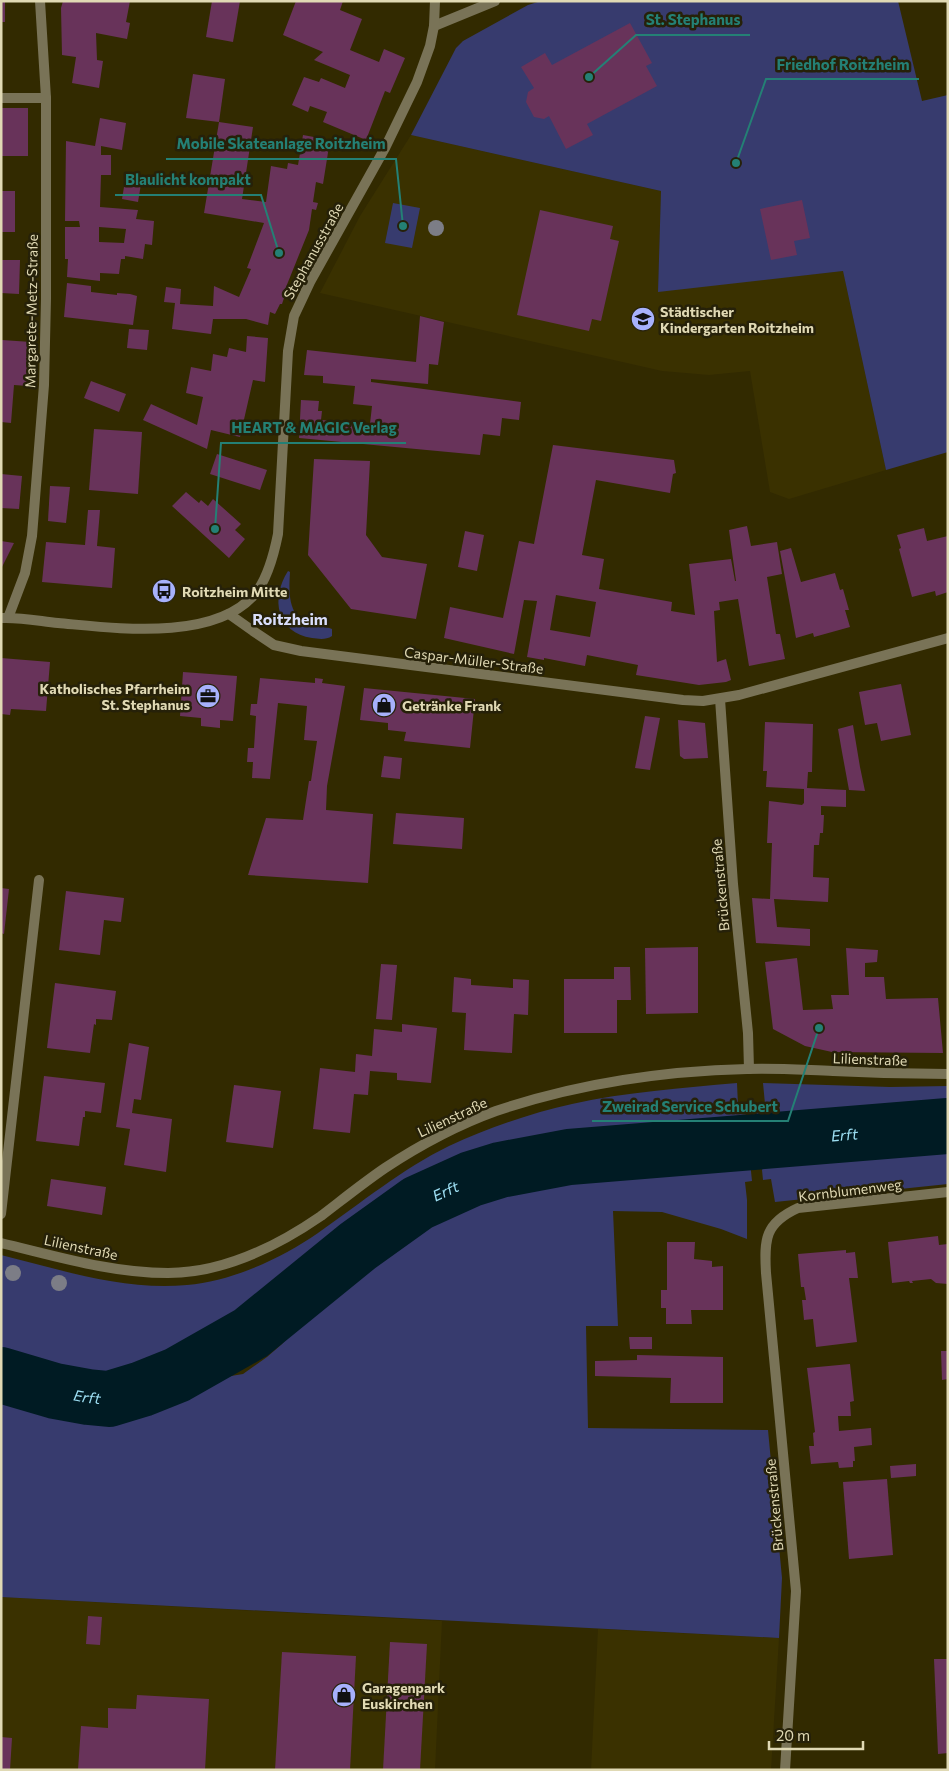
<svg xmlns="http://www.w3.org/2000/svg" width="949" height="1771" font-family="Commissioner,sans-serif">
<rect width="100%" height="100%" fill="#322a00"/>
<g fill="#3a3100">
<path d="M 411,135 L 661,191 L 658,291 L 843,271 L 886,470 L 789,499 L 770,492 L 750,371 L 709,375 L 662,371 L 320,293 L 360,216 Z"/>
<path d="M 1,1597 L 442,1621 L 435,1770 L 1,1770 Z"/>
<path d="M 598,1629 L 779,1638 L 771,1770 L 591,1770 Z"/>
</g>
<g fill="#373b6e">
<path d="M 541,1 L 898,1 L 922,101 L 948,95 L 948,452 L 886,470 L 843,271 L 658,292 L 661,191 L 411,135 L 456,48 L 463,41 L 528,5 Z"/>
<path d="M 393,203 L 420,208 L 412,248 L 385,243 Z"/>
<path d="M 288,571 L 290,572 C 289,590 287,616 309,624 C 316,627 325,626 332,629 L 332,636 C 326,640 319,639 312,638 C 277,633 270,599 288,571 Z"/>
<path d="M 737,1083 L 738,1106 L 745,1106 L 747,1129 L 699,1131 L 555,1145 L 519,1151 L 483,1161 L 457,1172 L 421,1191 L 384,1212 L 341,1243 L 320,1261 L 264,1301 L 174,1356 L 116,1385 L 96,1385 L 51,1375 L 1,1362 L 1,1255 C 62,1270 124,1291 187,1285 C 233,1281 280,1259 318,1233 C 361,1203 402,1169 449,1146 C 488,1128 531,1113 572,1104 C 626,1092 682,1088 737,1083 Z"/>
<path d="M 763,1083 L 890,1087 L 948,1086 L 948,1115 L 831,1124 L 758,1133 L 756,1105 L 765,1104 Z"/>
<path d="M 948,1139 L 948,1184 L 775,1202 L 771,1179 L 763,1180 L 761,1160 C 823,1152 886,1152 948,1139 Z"/>
<path d="M 749,1152 L 752,1181 L 745,1182 L 747,1200 L 747,1239 L 721,1229 L 662,1212 L 613,1211 L 618,1326 L 586,1326 L 588,1428 L 768,1430 L 782,1578 L 779,1638 L 1,1597 L 1,1388 L 54,1406 L 98,1414 L 171,1402 L 207,1380 L 243,1374 L 267,1357 L 282,1344 L 332,1289 L 361,1263 L 439,1205 L 471,1191 L 500,1183 L 543,1177 L 603,1168 L 685,1163 Z"/>
</g>
<g fill="none" stroke-linecap="round" stroke-linejoin="round">
<path stroke="#001b23" stroke-width="56" id="s1" d="M 1,1375 L 55,1391 L 88,1397 L 109,1399 L 142,1389 L 177,1375 L 251,1333 L 358,1246 L 418,1203 L 471,1179 L 500,1170 L 569,1157 L 948,1126"/>
</g>
<g fill="#68335a" fill-rule="evenodd">
<rect x="1" y="1" width="4" height="21"/>
<path d="M 63,1 L 130,1 L 126,22 L 130,23 L 127,39 L 96,33 L 97,60 L 103,61 L 99,88 L 72,83 L 76,57 L 62,55 L 61,8 Z"/>
<path d="M 212,1 L 240,1 L 233,42 L 206,37 Z"/>
<path d="M 296,1 L 343,1 L 340,10 L 362,19 L 350,50 L 379,62 L 384,49 L 405,58 L 390,93 L 385,91 L 366,140 L 323,122 L 327,112 L 310,106 L 308,112 L 292,105 L 304,77 L 319,82 L 321,78 L 345,88 L 350,75 L 314,60 L 323,52 L 283,35 Z"/>
<path d="M 630,23 L 652,63 L 646,66 L 657,86 L 587,124 L 593,135 L 566,149 L 549,116 L 544,119 L 534,117 L 526,102 L 528,92 L 534,88 L 521,67 L 545,53 L 552,65 Z"/>
<path d="M 193,74 L 225,79 L 219,122 L 186,118 Z"/>
<rect x="1" y="108" width="27" height="48"/>
<path d="M 100,118 L 126,123 L 122,150 L 101,146 L 101,155 L 111,155 L 111,175 L 101,175 L 100,207 L 138,210 L 136,219 L 154,221 L 152,245 L 145,244 L 143,259 L 125,256 L 125,259 L 121,259 L 119,274 L 100,273 L 100,281 L 67,277 L 68,259 L 65,259 L 65,227 L 80,227 L 79,221 L 65,221 L 66,141 L 95,146 ZM 99,227 L 126,229 L 124,243 L 99,242 Z"/>
<path d="M 219,122 L 253,127 L 242,199 L 266,202 L 271,166 L 287,169 L 288,163 L 298,165 L 303,135 L 330,140 L 323,184 L 316,182 L 313,202 L 318,203 L 316,210 L 312,209 L 309,230 L 282,297 L 284,298 L 282,304 L 280,304 L 275,314 L 270,312 L 268,325 L 246,319 L 213,319 L 211,334 L 172,329 L 175,303 L 164,302 L 166,287 L 181,289 L 180,304 L 213,306 L 214,286 L 239,297 L 251,269 L 247,268 L 264,223 L 204,213 Z"/>
<path d="M 125,181 L 141,184 L 138,202 L 122,199 Z"/>
<rect x="1" y="191" width="14" height="41"/>
<path d="M 802,200 L 810,238 L 794,241 L 797,255 L 771,260 L 760,209 Z"/>
<path d="M 540,210 L 613,226 L 610,239 L 619,241 L 601,321 L 592,319 L 589,331 L 517,315 Z"/>
<path d="M 1,260 L 20,260 L 19,294 L 1,293 Z"/>
<path d="M 67,283 L 91,286 L 91,292 L 117,295 L 117,293 L 130,294 L 137,296 L 133,325 L 64,317 Z"/>
<path d="M 420,316 L 444,322 L 438,365 L 429,364 L 428,384 L 371,379 L 371,382 L 521,402 L 519,420 L 502,418 L 500,436 L 483,434 L 480,455 L 299,438 L 301,400 L 319,401 L 318,411 L 322,411 L 321,420 L 370,424 L 372,406 L 353,404 L 355,386 L 323,383 L 323,376 L 304,375 L 307,350 L 416,362 Z"/>
<path d="M 129,329 L 149,330 L 147,350 L 127,348 Z"/>
<path d="M 247,336 L 268,338 L 265,382 L 253,380 L 240,437 L 211,430 L 207,449 L 143,420 L 151,404 L 197,425 L 203,397 L 186,393 L 191,367 L 211,371 L 213,354 L 227,357 L 229,348 L 246,352 Z"/>
<path d="M 2,340 L 31,342 L 28,386 L 14,385 L 11,423 L 1,422 Z"/>
<path d="M 91,381 L 126,394 L 119,412 L 84,398 Z"/>
<path d="M 94,429 L 142,432 L 138,494 L 89,490 Z"/>
<path d="M 553,445 L 674,460 L 676,473 L 673,474 L 670,493 L 596,480 L 582,555 L 604,559 L 599,589 L 672,602 L 671,611 L 695,615 L 689,564 L 731,559 L 735,581 L 736,581 L 729,530 L 747,526 L 751,546 L 777,542 L 782,574 L 767,577 L 776,634 L 780,634 L 785,659 L 749,666 L 738,599 L 719,602 L 720,610 L 714,611 L 717,662 L 726,659 L 731,680 L 726,682 L 699,685 L 636,675 L 638,665 L 587,655 L 585,666 L 544,658 L 544,660 L 527,657 L 537,601 L 524,600 L 514,654 L 444,638 L 450,607 L 503,618 L 519,541 L 534,544 ZM 556,595 L 596,602 L 590,637 L 550,630 Z"/>
<path d="M 217,454 L 267,470 L 260,490 L 210,474 Z"/>
<path d="M 314,459 L 370,461 L 366,535 L 382,557 L 427,564 L 416,619 L 351,609 L 308,555 Z"/>
<path d="M 1,474 L 22,476 L 19,509 L 1,508 Z"/>
<path d="M 50,486 L 70,487 L 66,523 L 48,521 Z"/>
<path d="M 186,492 L 199,503 L 201,500 L 208,506 L 213,499 L 241,524 L 235,530 L 245,539 L 229,558 L 172,506 Z"/>
<path d="M 88,510 L 100,510 L 97,546 L 115,548 L 112,588 L 42,582 L 46,542 L 85,545 Z"/>
<path d="M 924,528 L 927,541 L 948,536 L 948,592 L 936,596 L 935,591 L 912,597 L 899,549 L 901,548 L 897,535 Z"/>
<path d="M 465,531 L 484,535 L 477,571 L 458,567 Z"/>
<path d="M 1,541 L 14,543 L 1,569 Z"/>
<path d="M 791,548 L 801,582 L 835,573 L 840,590 L 843,589 L 849,610 L 845,610 L 850,627 L 814,637 L 813,633 L 796,638 L 780,551 Z"/>
<path d="M 1,658 L 50,662 L 46,711 L 11,709 L 10,715 L 1,714 Z"/>
<path d="M 183,672 L 237,676 L 233,721 L 220,720 L 220,728 L 201,726 L 201,718 L 180,716 Z"/>
<path d="M 260,678 L 315,683 L 315,678 L 323,679 L 322,683 L 345,686 L 327,786 L 326,810 L 373,814 L 368,883 L 248,875 L 266,818 L 303,820 L 309,781 L 311,781 L 317,741 L 304,740 L 307,706 L 278,703 L 270,779 L 252,778 L 253,762 L 247,762 L 248,748 L 254,748 L 256,716 L 250,715 L 251,704 L 257,704 Z"/>
<path d="M 901,684 L 911,735 L 881,741 L 877,723 L 865,725 L 859,692 Z"/>
<path d="M 364,688 L 475,699 L 470,748 L 404,741 L 406,732 L 388,730 L 388,723 L 360,720 Z"/>
<path d="M 645,716 L 660,718 L 650,770 L 635,768 Z"/>
<path d="M 678,720 L 705,723 L 708,758 L 684,759 L 680,756 Z"/>
<path d="M 765,722 L 813,724 L 812,772 L 808,772 L 807,788 L 846,790 L 846,807 L 821,806 L 821,815 L 824,815 L 823,833 L 820,833 L 819,845 L 814,845 L 813,877 L 829,878 L 828,902 L 774,899 L 777,927 L 810,929 L 810,946 L 756,943 L 752,898 L 770,899 L 772,843 L 767,843 L 769,801 L 802,805 L 804,803 L 804,789 L 766,787 L 767,771 L 763,771 Z"/>
<path d="M 853,725 L 860,767 L 865,791 L 849,790 L 842,752 L 838,729 Z"/>
<path d="M 384,756 L 402,758 L 400,779 L 381,777 Z"/>
<path d="M 396,813 L 464,818 L 462,849 L 393,844 Z"/>
<path d="M 1,888 L 9,889 L 4,934 L 1,933 Z"/>
<path d="M 66,891 L 124,898 L 121,922 L 104,920 L 100,955 L 59,950 Z"/>
<path d="M 698,947 L 698,1013 L 646,1014 L 645,948 Z"/>
<path d="M 846,948 L 878,950 L 877,962 L 865,963 L 865,977 L 884,977 L 886,999 L 938,998 L 943,1053 L 832,1052 L 805,1046 L 773,1029 L 765,962 L 797,958 L 803,1010 L 833,1009 L 831,995 L 849,995 Z"/>
<path d="M 381,964 L 397,965 L 392,1020 L 376,1019 Z"/>
<path d="M 614,967 L 630,967 L 631,1000 L 617,1000 L 617,1033 L 564,1033 L 564,979 L 614,979 Z"/>
<path d="M 454,977 L 471,979 L 471,985 L 513,988 L 513,979 L 529,980 L 528,1015 L 514,1014 L 512,1053 L 464,1050 L 466,1013 L 452,1012 Z"/>
<path d="M 55,983 L 116,991 L 112,1020 L 96,1019 L 96,1025 L 94,1024 L 90,1053 L 47,1048 Z"/>
<path d="M 402,1024 L 437,1028 L 431,1083 L 397,1080 L 397,1073 L 370,1071 L 368,1095 L 354,1094 L 350,1133 L 313,1129 L 320,1068 L 355,1072 L 356,1054 L 372,1056 L 374,1029 L 402,1032 Z"/>
<path d="M 129,1043 L 149,1047 L 141,1100 L 134,1099 L 132,1113 L 172,1119 L 166,1172 L 124,1165 L 130,1129 L 116,1127 Z"/>
<path d="M 44,1076 L 105,1083 L 101,1113 L 85,1111 L 85,1117 L 83,1117 L 79,1146 L 36,1141 Z"/>
<path d="M 234,1085 L 281,1091 L 273,1148 L 226,1142 Z"/>
<path d="M 51,1179 L 106,1187 L 102,1215 L 47,1206 Z"/>
<path d="M 938,1236 L 939,1245 L 948,1244 L 948,1284 L 936,1283 L 931,1279 L 912,1281 L 913,1283 L 910,1283 L 909,1281 L 892,1283 L 888,1242 Z"/>
<path d="M 667,1242 L 695,1242 L 694,1259 L 712,1261 L 712,1267 L 723,1266 L 723,1310 L 691,1310 L 692,1324 L 666,1324 L 666,1308 L 661,1308 L 661,1290 L 667,1290 Z"/>
<path d="M 846,1250 L 846,1253 L 855,1252 L 858,1278 L 849,1278 L 857,1342 L 816,1347 L 813,1319 L 804,1320 L 802,1300 L 806,1300 L 804,1287 L 801,1287 L 798,1254 Z"/>
<path d="M 629,1337 L 652,1337 L 652,1349 L 630,1349 Z"/>
<path d="M 941,1351 L 948,1351 L 948,1379 L 942,1380 Z"/>
<path d="M 637,1355 L 723,1357 L 723,1403 L 670,1403 L 671,1378 L 595,1376 L 595,1361 L 637,1360 Z"/>
<path d="M 850,1364 L 854,1401 L 850,1402 L 851,1416 L 838,1416 L 839,1431 L 871,1428 L 872,1445 L 854,1447 L 855,1461 L 853,1461 L 853,1467 L 839,1468 L 838,1462 L 811,1464 L 809,1446 L 814,1446 L 813,1433 L 815,1432 L 807,1368 Z"/>
<path d="M 916,1464 L 916,1476 L 891,1478 L 890,1466 Z"/>
<path d="M 887,1479 L 893,1555 L 849,1559 L 843,1482 Z"/>
<path d="M 88,1616 L 102,1617 L 100,1645 L 86,1644 Z"/>
<path d="M 390,1642 L 427,1644 L 420,1770 L 383,1770 Z"/>
<path d="M 282,1652 L 356,1656 L 350,1770 L 275,1770 Z"/>
<path d="M 934,1659 L 948,1659 L 948,1753 L 938,1754 Z"/>
<path d="M 137,1695 L 209,1699 L 205,1770 L 78,1770 L 81,1726 L 108,1728 L 108,1708 L 136,1709 Z"/>
<path d="M 1,1737 L 12,1738 L 10,1770 L 1,1770 Z"/>
</g>
<g fill="none" stroke-linecap="round" stroke-linejoin="round">
<g stroke="#797357" stroke-width="10">
<path d="M 434,26 L 495,1"/>
<path d="M 1,98 L 46,98"/>
<path d="M 229,614 L 253,631 L 274,645 L 301,651 L 683,700 L 703,701 L 739,695 L 948,638"/>
<path d="M 1,618 C 20,617 39,621 58,623 C 115,628 214,642 255,594 C 268,578 274,554 278,534 L 288,351 L 294,316 L 310,282 L 385,148 L 417,82 L 430,46 L 434,26 L 435,1"/>
<path d="M 8,618 L 25,573 L 32,536 L 44,385 L 46,299 L 46,98 L 40,1"/>
<path d="M 720,699 L 733,884 L 748,1033 L 749,1069"/>
<path d="M 1,1214 L 39,880"/>
<path d="M 1,1243 C 56,1256 111,1273 168,1273 C 224,1273 276,1247 321,1216 C 342,1200 363,1183 385,1168 C 420,1145 457,1125 496,1111 C 576,1084 663,1071 747,1069 C 776,1068 804,1070 833,1071 C 871,1073 909,1074 948,1074"/>
<path d="M 785,1770 L 796,1591 L 766,1273 C 764,1239 765,1223 798,1208 L 948,1192"/>
</g>
</g>
<g fill="#7c7d86">
<circle cx="436" cy="228" r="8"/>
<circle cx="13" cy="1273" r="8"/>
<circle cx="59" cy="1283" r="8"/>
</g>
<defs>
<g id="school-disc" transform="scale(1.25)"><circle r="9.5" fill="#a7b1fc" stroke="#262109"/><path d="M0-5L7-2L0 1L-7-2ZM-4 1L0 2.5L4 1V4Q0 6-4 4Z" fill="#111"/></g>
<g id="bus-disc" transform="scale(1.25)"><circle r="9.5" fill="#a7b1fc" stroke="#262109"/><path d="M-5-6H5V4H4V6H2V4H-2V6H-4V4H-5ZM-3.5-4V0h7V-4ZM-3.5 1.2v1.5H-2V1.2ZM2 1.2v1.5H3.5V1.2Z" fill="#111"/></g>
<g id="office-disc" transform="scale(1.25)"><circle r="9.5" fill="#a7b1fc" stroke="#262109"/><path d="M-6-3h4V-5.5h4V-3h4V5H-6ZM-1-4.5V-3h2v-1.5ZM-6 0V1H6V0Z" fill="#111"/></g>
<g id="shop-disc" transform="scale(1.25)"><circle r="9.5" fill="#a7b1fc" stroke="#262109"/><path d="M-5-2.5h2.3a2.7 3.5 0 0 1 5.4 0H5L5.5 6h-11ZM-1.5-2.5h3a1.5 2.3 0 0 0-3 0Z" fill="#111"/></g>
</defs>
<g fill-rule="evenodd">
<use href="#school-disc" x="643" y="319"/>
<use href="#bus-disc" x="164" y="591"/>
<use href="#office-disc" x="208" y="696"/>
<use href="#shop-disc" x="384" y="705"/>
<use href="#shop-disc" x="344" y="1695"/>
</g>
<g text-anchor="middle" dominant-baseline="central" stroke-width="5" stroke-linejoin="round" paint-order="stroke">
<g font-size="14" fill="#e0d9b4" stroke="#262109">
<text transform="translate(313 251) rotate(-61)">Stephanusstraße</text>
<text transform="translate(31 311) rotate(-89)">Margarete-Metz-Straße</text>
<text transform="translate(474 660) rotate(7)">Caspar-Müller-Straße</text>
<text transform="translate(720 885) rotate(-95)">Brückenstraße</text>
<text transform="translate(870 1059) rotate(2)">Lilienstraße</text>
<text transform="translate(452 1117) rotate(-25)">Lilienstraße</text>
<text transform="translate(850 1190) rotate(-7)">Kornblumenweg</text>
<text transform="translate(81 1247) rotate(12)">Lilienstraße</text>
<text transform="translate(774 1505) rotate(-95)">Brückenstraße</text>
</g>
<g font-size="14" font-weight="bold" fill="#e0d9b4" stroke="#262109" text-anchor="start">
<text x="660" y="311">Städtischer<tspan x="660" dy="16">Kindergarten Roitzheim</tspan></text>
<text x="182" y="591">Roitzheim Mitte</text>
<text x="190" y="688" text-anchor="end">Katholisches Pfarrheim<tspan x="190" dy="16">St. Stephanus</tspan></text>
<text x="402" y="705">Getränke Frank</text>
<text x="362" y="1687">Garagenpark<tspan x="362" dy="16">Euskirchen</tspan></text>
</g>
<g font-size="15" font-style="italic" fill="#9ee1f5" stroke="#262109">
<text stroke="none"><textPath href="#s1" startOffset="915">Erft</textPath></text>
<text stroke="none"><textPath href="#s1" startOffset="510">Erft</textPath></text>
<text stroke="none"><textPath href="#s1" startOffset="89">Erft</textPath></text>
</g>
<g font-size="16" font-weight="bold" fill="#dadffc" stroke="#262109">
<text x="290" y="618">Roitzheim</text>
</g>
</g>
<path fill="none" stroke="#248075" stroke-width="2" d="M589 77L636 35H750M736 163L766 79H919M403 226L396 159H166M279 253L261 195H115M215 529L221 443H406M819 1028L788 1121H592"/>
<g fill="#248075" stroke="#262109" stroke-width="2">
<circle cx="589" cy="77" r="5"/>
<circle cx="736" cy="163" r="5"/>
<circle cx="403" cy="226" r="5"/>
<circle cx="279" cy="253" r="5"/>
<circle cx="215" cy="529" r="5"/>
<circle cx="819" cy="1028" r="5"/>
</g>
<g font-size="15" text-anchor="middle" font-weight="bold" fill="#248075" stroke="#262109" stroke-width="5" stroke-linejoin="round" paint-order="stroke">
<text x="693" y="25">St. Stephanus</text>
<text x="843" y="70">Friedhof Roitzheim</text>
<text x="281" y="149">Mobile Skateanlage Roitzheim</text>
<text x="188" y="185">Blaulicht kompakt</text>
<text x="314" y="433">HEART &amp; MAGIC Verlag</text>
<text x="690" y="1112">Zweirad Service Schubert</text>
</g>
<rect width="949" height="1771" fill="none" stroke="#e0d9b4" stroke-width="5"/>
<path d="M769 1741v8h94v-8" fill="none" stroke="#e0d9b4" stroke-width="2.5"/>
<text x="776" y="1741" font-size="15" fill="#e0d9b4" stroke="#262109" stroke-width="4" paint-order="stroke">20 m</text>
</svg>
